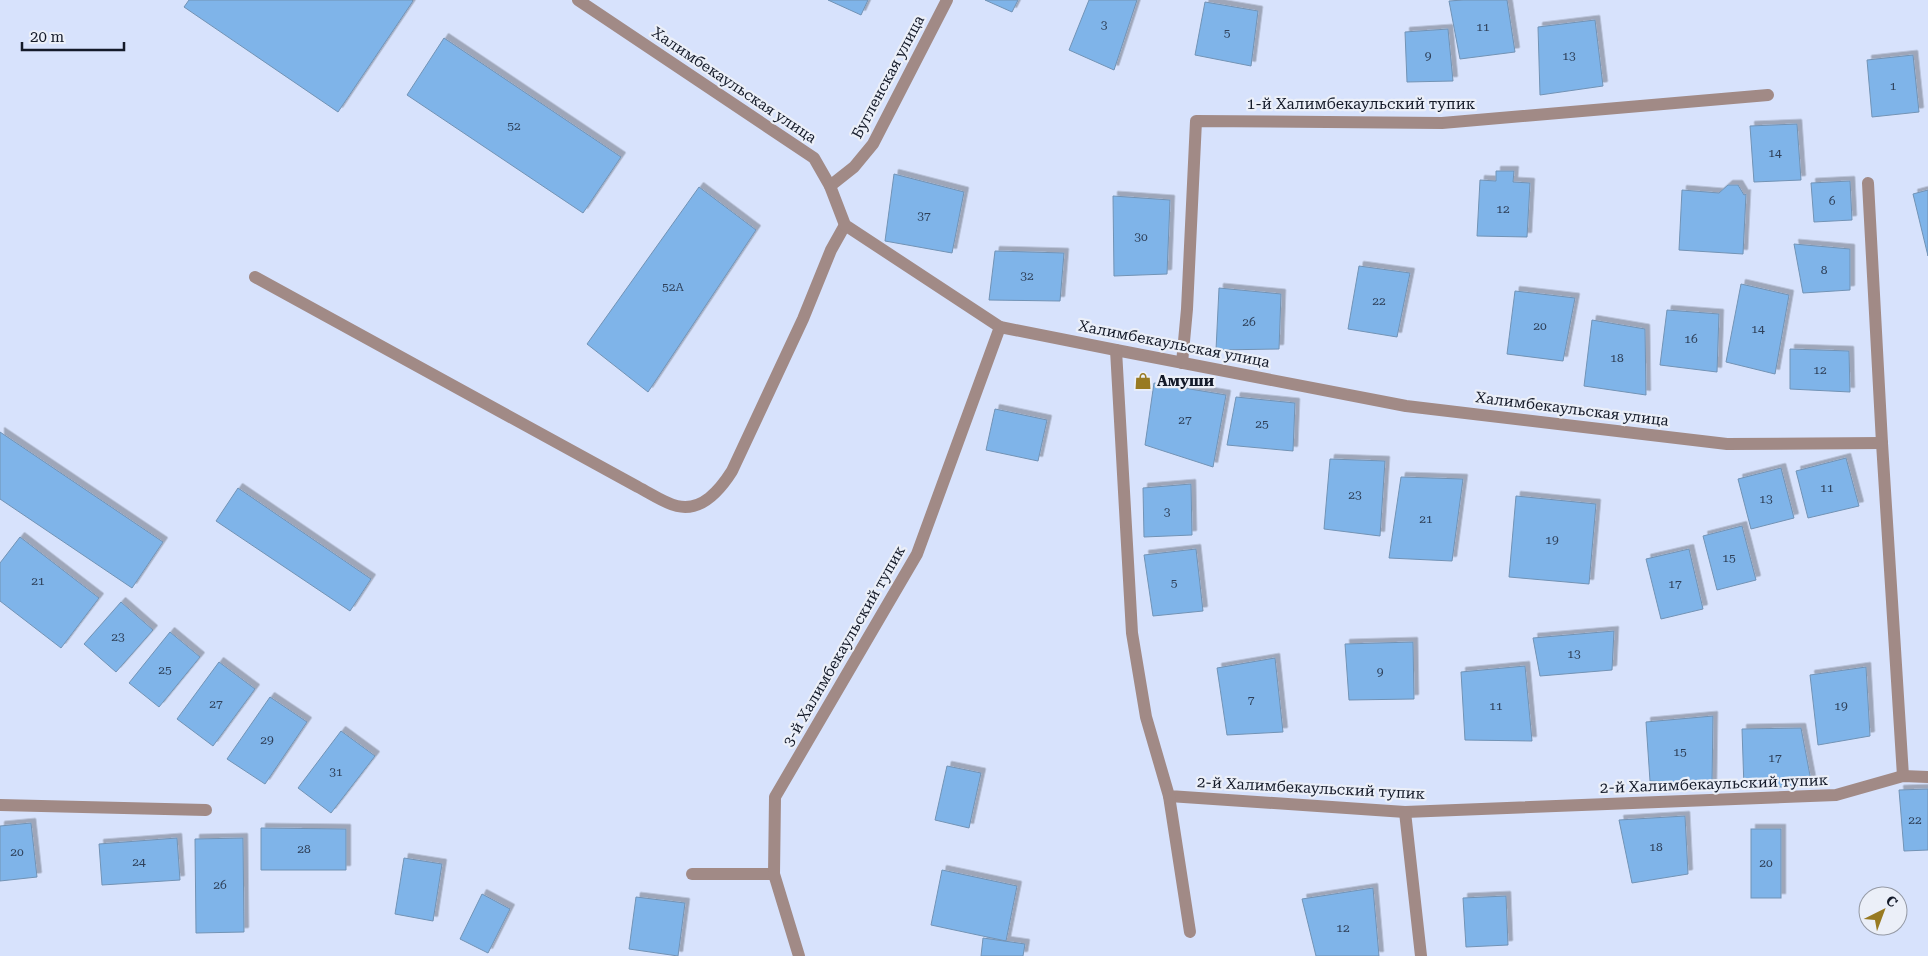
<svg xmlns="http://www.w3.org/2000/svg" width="1928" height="956" font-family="'Roboto Serif',serif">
<defs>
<filter id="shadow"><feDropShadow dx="4.5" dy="-4.5" stdDeviation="0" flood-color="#0004"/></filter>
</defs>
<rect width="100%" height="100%" fill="#d7e2fc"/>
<g fill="#7fb4e9" stroke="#7293b5" filter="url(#shadow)">
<path d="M 189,0 L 412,0 L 413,1 L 338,112 L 184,7 Z"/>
<path d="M 828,0 L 868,0 L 861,15 Z"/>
<path d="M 985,0 L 1018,0 L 1012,12 Z"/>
<path d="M 1089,0 L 1137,0 L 1114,70 L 1069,50 Z"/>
<path d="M 1463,0 L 1507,0 L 1515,52 L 1460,59 L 1449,1 Z"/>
<path d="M 1205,2 L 1258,11 L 1251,66 L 1195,55 Z"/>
<path d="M 1595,20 L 1603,86 L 1540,95 L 1538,27 Z"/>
<path d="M 1448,29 L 1453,81 L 1407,82 L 1405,32 Z"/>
<path d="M 444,38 L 621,157 L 583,213 L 407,95 Z"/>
<path d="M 1913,55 L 1919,112 L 1872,117 L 1867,60 Z"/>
<path d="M 1797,124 L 1801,180 L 1754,182 L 1750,126 Z"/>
<path d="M 1496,171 L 1514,171 L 1513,182 L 1530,183 L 1527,237 L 1477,236 L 1480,180 L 1496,181 Z"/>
<path d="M 894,174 L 964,192 L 952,253 L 885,241 Z"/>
<path d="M 1850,181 L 1852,220 L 1814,222 L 1811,183 Z"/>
<path d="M 1728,185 L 1738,185 L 1744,195 L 1746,194 L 1743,254 L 1679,250 L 1682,190 L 1719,193 Z"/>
<path d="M 699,187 L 756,230 L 648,392 L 587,344 Z"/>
<path d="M 1928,190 L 1928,256 L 1913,194 Z"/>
<path d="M 1113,196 L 1170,200 L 1167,274 L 1114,276 Z"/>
<path d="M 1794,244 L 1850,249 L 1850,290 L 1803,293 Z"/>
<path d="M 995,251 L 1064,253 L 1060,301 L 989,300 Z"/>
<path d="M 1359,266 L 1410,273 L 1397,337 L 1348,329 Z"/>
<path d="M 1741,284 L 1789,295 L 1775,374 L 1726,362 Z"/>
<path d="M 1219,288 L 1281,294 L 1279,349 L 1216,350 Z"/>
<path d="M 1515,291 L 1575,298 L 1563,361 L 1507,354 Z"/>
<path d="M 1667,310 L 1719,314 L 1717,372 L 1660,365 Z"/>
<path d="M 1592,320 L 1645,329 L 1646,395 L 1584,386 Z"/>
<path d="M 1790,349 L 1849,351 L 1850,392 L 1790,389 Z"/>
<path d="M 1154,383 L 1226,395 L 1213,467 L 1145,445 Z"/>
<path d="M 1236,397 L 1295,403 L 1293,451 L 1227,445 Z"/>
<path d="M 995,409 L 1047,420 L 1038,461 L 986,450 Z"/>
<path d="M 0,432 L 163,542 L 132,588 L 0,499 Z"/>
<path d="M 1846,458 L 1859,506 L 1808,518 L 1796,471 Z"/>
<path d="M 1330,459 L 1385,461 L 1380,536 L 1324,529 Z"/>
<path d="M 1781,468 L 1794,518 L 1751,529 L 1738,479 Z"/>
<path d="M 1401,477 L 1463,479 L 1452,561 L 1389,558 Z"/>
<path d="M 1191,484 L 1192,535 L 1144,537 L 1143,488 Z"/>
<path d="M 238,488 L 371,579 L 350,611 L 216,521 Z"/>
<path d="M 1516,496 L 1596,504 L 1589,584 L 1509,577 Z"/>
<path d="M 1742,526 L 1756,580 L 1717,590 L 1703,536 Z"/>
<path d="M 20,537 L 99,598 L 61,648 L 0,601 L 0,563 Z"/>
<path d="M 1196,549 L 1203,611 L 1153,616 L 1144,555 Z"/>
<path d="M 1689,549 L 1703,609 L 1661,619 L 1646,559 Z"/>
<path d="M 121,602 L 153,630 L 116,672 L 84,644 Z"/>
<path d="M 1614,631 L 1612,670 L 1540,676 L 1533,638 Z"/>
<path d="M 170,632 L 200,657 L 159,707 L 129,683 Z"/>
<path d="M 1413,642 L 1414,699 L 1349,700 L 1345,644 Z"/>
<path d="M 1275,658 L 1283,732 L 1227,735 L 1217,668 Z"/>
<path d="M 219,662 L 255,689 L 213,746 L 177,719 Z"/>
<path d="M 1525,666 L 1532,741 L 1465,740 L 1461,672 Z"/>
<path d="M 1866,667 L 1870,736 L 1818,745 L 1810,675 Z"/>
<path d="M 270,697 L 307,722 L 265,784 L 227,759 Z"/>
<path d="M 1713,716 L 1712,784 L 1650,781 L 1646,722 Z"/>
<path d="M 1801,728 L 1812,786 L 1744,788 L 1742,729 Z"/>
<path d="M 341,731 L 375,756 L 331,813 L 298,788 Z"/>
<path d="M 947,766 L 981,773 L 969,828 L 935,820 Z"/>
<path d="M 1928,789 L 1928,850 L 1904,851 L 1899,790 Z"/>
<path d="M 1685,816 L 1688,874 L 1632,883 L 1619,820 Z"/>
<path d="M 31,823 L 37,877 L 0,881 L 0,826 Z"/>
<path d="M 261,828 L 346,829 L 346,870 L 261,870 Z"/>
<rect x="1751" y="829" width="30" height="69"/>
<path d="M 177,838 L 180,880 L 102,885 L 99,844 Z"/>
<path d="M 243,838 L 244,932 L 196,933 L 195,839 Z"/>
<path d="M 404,858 L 442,864 L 433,921 L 395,914 Z"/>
<path d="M 942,870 L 1017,886 L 1006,941 L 931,925 Z"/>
<path d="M 1373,888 L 1379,956 L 1316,956 L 1302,899 Z"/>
<path d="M 482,894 L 510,909 L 488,953 L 460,939 Z"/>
<path d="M 1506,896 L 1508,945 L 1466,947 L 1463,898 Z"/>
<path d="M 636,897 L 685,903 L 678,956 L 629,949 Z"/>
<path d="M 983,938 L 1025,944 L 1023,956 L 981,956 Z"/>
</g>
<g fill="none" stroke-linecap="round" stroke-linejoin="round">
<g stroke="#a18a86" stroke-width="12">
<path d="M 1868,183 L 1882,443 L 1903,776"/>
<path d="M 255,277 L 638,487 C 650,493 664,503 677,506 C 702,512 720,490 732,471 L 803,319 L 831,250 L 845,225"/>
<path d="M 1182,363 L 1187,309 L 1196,121 L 1442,123 L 1768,95"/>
<path d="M 1882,443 L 1727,444 L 1406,406 L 1116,350 L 1132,633 L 1146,717 L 1169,796 L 1405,812 L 1836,795 L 1903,776 L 1928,777"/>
<path d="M 1169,796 L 1190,932"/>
<path d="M 0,805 L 206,810"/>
<path d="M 1405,812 L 1421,956"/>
<path d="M 692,874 L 774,874"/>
<path d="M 799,956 L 774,874 L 775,797 L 917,554 L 1000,327"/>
</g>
<g stroke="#a18a86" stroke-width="12">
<path d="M 578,0 L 814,158 L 830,186 L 845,225 L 1000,327 L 1116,350"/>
<path d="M 830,186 L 854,167 L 873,144 L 947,0"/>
</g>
</g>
<defs>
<g id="shop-bare" transform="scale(1.35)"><path d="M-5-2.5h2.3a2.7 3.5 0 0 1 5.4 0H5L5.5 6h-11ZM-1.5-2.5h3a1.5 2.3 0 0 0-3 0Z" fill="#987a22" stroke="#ebeff8" stroke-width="2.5" paint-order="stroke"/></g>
</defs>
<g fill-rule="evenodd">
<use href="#shop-bare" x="1143" y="381"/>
</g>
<g text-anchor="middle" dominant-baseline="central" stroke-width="4.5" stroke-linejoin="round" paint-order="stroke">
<g font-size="12" fill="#2f4059">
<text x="1104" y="25">3</text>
<text x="1483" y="27">11</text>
<text x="1227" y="33">5</text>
<text x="1428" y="56">9</text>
<text x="1569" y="56">13</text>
<text x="1893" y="86">1</text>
<text x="514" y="126">52</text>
<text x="1775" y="153">14</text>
<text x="1832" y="201">6</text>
<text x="1503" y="209">12</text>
<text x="924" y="216">37</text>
<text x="1141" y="237">30</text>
<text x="1824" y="270">8</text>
<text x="1027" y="276">32</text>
<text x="673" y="287">52А</text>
<text x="1379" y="301">22</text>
<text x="1249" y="322">26</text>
<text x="1540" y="326">20</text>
<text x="1758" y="329">14</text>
<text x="1691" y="339">16</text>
<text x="1617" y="358">18</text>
<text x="1820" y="370">12</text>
<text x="1185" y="420">27</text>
<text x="1262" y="424">25</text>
<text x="1827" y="488">11</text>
<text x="1355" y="495">23</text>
<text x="1766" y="499">13</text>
<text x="1167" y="512">3</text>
<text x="1426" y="519">21</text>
<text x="1552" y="540">19</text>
<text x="1729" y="558">15</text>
<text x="38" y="581">21</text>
<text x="1174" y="583">5</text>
<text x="1675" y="584">17</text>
<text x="118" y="637">23</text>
<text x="1574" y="654">13</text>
<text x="165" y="670">25</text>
<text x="1380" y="672">9</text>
<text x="1251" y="700">7</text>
<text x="216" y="704">27</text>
<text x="1496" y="706">11</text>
<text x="1841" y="706">19</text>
<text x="267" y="740">29</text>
<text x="1680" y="752">15</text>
<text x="1775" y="758">17</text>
<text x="336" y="772">31</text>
<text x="1915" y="820">22</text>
<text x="1656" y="847">18</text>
<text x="304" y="849">28</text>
<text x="17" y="852">20</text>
<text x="139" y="862">24</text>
<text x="1766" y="863">20</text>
<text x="220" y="885">26</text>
<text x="1343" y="928">12</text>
</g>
<g font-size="15" fill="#141a29" stroke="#ebeff8">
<text transform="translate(888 77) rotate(-62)">Бугленская улица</text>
<text transform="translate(734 85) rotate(34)">Халимбекаульская улица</text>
<text x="1361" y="104">1-й Халимбекаульский тупик</text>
<text transform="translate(1174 344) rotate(11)">Халимбекаульская улица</text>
<text transform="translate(1572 409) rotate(7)">Халимбекаульская улица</text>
<text transform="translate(844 646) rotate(-60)">3-й Халимбекаульский тупик</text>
<text transform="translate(1714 784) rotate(-2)">2-й Халимбекаульский тупик</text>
<text transform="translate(1311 788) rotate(3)">2-й Халимбекаульский тупик</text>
</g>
<g font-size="15" font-weight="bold" fill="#141a29" stroke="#ebeff8" text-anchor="start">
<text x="1157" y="381">Амуши</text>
</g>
</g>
<g transform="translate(1883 911) rotate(42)"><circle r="24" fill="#ebeff8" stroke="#959aa5"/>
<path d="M0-4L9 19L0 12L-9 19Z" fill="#987a22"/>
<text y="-8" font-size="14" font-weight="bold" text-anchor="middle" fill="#141a29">С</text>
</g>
<path d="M22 42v8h102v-8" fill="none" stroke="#141a29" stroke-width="2.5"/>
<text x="30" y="42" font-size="15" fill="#141a29" stroke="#ebeff8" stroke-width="4" paint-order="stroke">20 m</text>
</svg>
